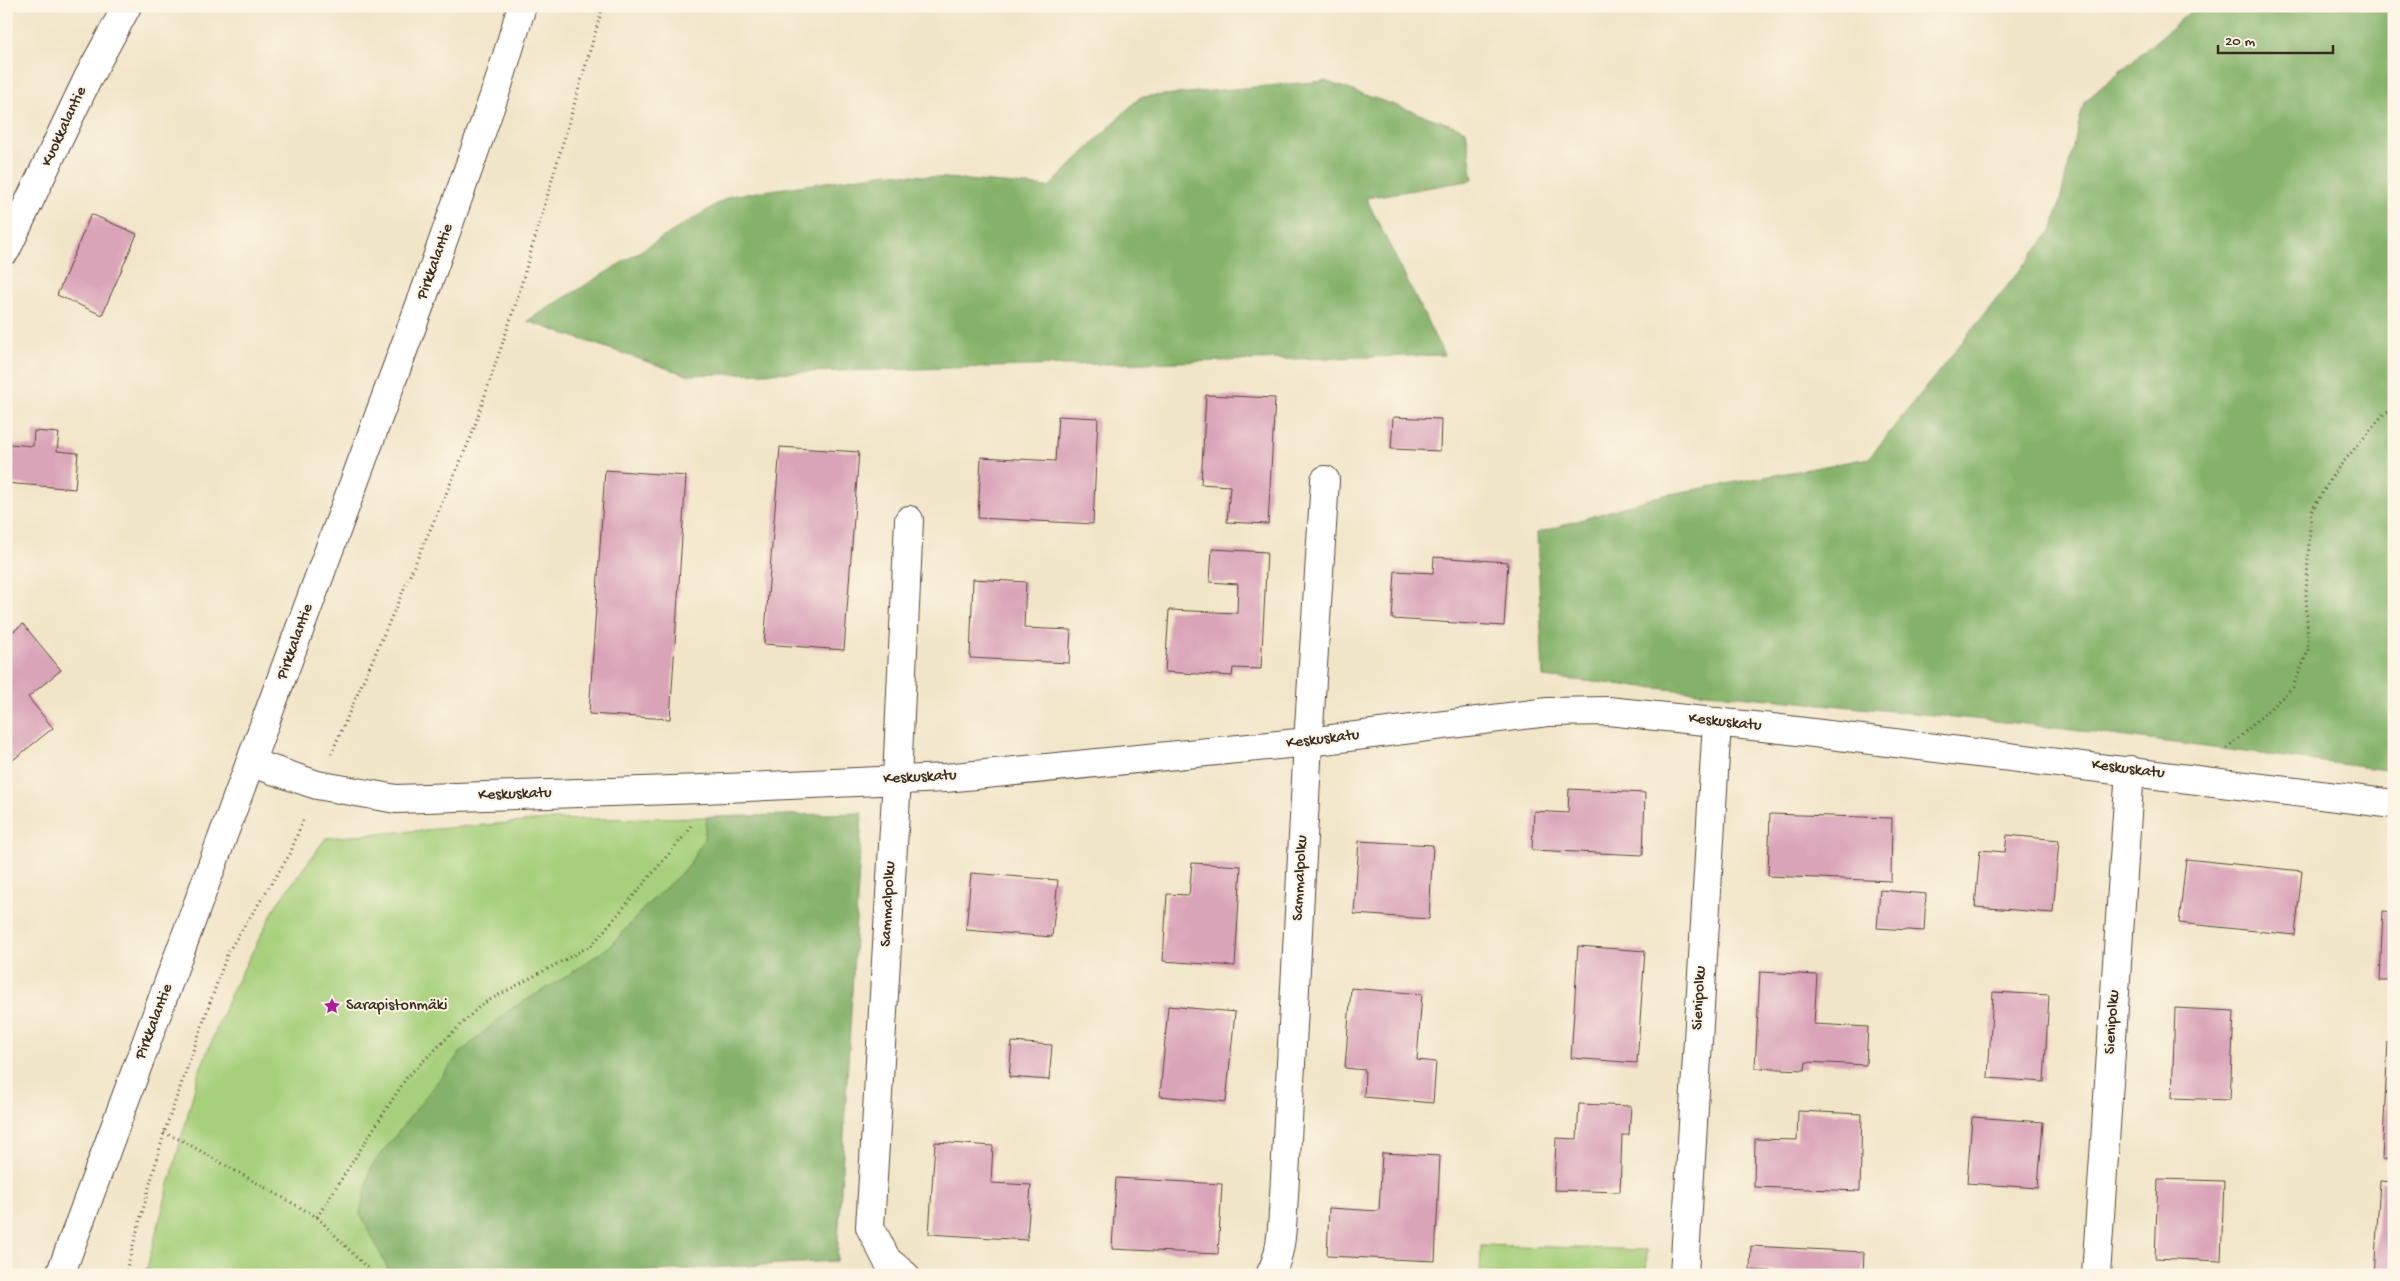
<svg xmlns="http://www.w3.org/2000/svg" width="2400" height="1281" font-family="'Gochi Hand',sans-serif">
<rect width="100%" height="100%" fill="#fcf5e5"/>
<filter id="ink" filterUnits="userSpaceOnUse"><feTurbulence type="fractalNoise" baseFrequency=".02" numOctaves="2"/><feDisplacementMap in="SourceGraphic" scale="10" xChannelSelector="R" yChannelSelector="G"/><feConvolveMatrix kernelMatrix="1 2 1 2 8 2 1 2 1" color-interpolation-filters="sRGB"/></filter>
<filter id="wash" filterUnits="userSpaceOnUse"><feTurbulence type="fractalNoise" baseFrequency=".0096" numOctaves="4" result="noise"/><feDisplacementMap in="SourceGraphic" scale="20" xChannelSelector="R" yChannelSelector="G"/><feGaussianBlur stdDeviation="1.12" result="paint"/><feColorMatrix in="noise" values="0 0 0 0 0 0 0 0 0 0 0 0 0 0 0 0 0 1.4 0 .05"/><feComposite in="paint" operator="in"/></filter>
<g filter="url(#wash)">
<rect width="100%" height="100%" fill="#f1e5c8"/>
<g fill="#a7d07b" stroke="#717d4c">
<path d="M 707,817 L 704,839 L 688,867 L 647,905 L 612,945 L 460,1053 L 416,1110 L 385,1260 L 391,1275 L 145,1275 L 199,1072 L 231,993 L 277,904 L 326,838 L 547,820 Z"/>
<path d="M 1481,1245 L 1647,1250 L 1646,1275 L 1480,1275 Z"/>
</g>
<g fill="#85b26b" stroke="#606e44">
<path d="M 2197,6 L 2394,6 L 2394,771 L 2025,724 L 1543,677 L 1537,533 L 1659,496 L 1869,458 L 2053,229 L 2084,102 Z"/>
<path d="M 1325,81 L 1466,130 L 1473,180 L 1366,198 L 1444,355 L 687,375 L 527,321 L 730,196 L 888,173 L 1049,187 L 1140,97 Z"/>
<path d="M 862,813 L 837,1261 L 580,1275 L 391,1275 L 360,1213 L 371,1167 L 460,1053 L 508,1011 L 562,979 L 612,945 L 647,905 L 688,867 L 704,839 L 707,817 Z"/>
</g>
<g id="blocks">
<g fill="#d9a3b8">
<path d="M 91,214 L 137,234 L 102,315 L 57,295 Z"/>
<path d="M 1206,395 L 1275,398 L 1268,524 L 1227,522 L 1230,486 L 1201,484 Z"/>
<path d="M 1058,416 L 1098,418 L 1093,524 L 978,518 L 981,457 L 1055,461 Z"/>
<path d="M 1393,417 L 1441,419 L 1440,451 L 1391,449 Z"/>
<path d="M 34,431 L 59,433 L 57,451 L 78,453 L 75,489 L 6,483 L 10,444 L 33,446 Z"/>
<path d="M 780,447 L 859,452 L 844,650 L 764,644 Z"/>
<path d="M 605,470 L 686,476 L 670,719 L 589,714 Z"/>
<path d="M 1212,549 L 1267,552 L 1261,669 L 1233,668 L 1232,676 L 1165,672 L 1169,610 L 1237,613 L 1238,584 L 1210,582 Z"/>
<path d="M 1434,557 L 1508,562 L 1504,626 L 1392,619 L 1395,571 L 1433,573 Z"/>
<path d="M 973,579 L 1026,582 L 1024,628 L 1071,630 L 1069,663 L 970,658 Z"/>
<path d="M 23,624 L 61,670 L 28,697 L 53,728 L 8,764 L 6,762 L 6,637 Z"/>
<path d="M 1569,789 L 1645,793 L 1643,855 L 1532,850 L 1534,811 L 1568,813 Z"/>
<path d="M 1770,814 L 1892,818 L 1891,881 L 1768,876 Z"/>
<path d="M 2007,835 L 2059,840 L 2053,913 L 1975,907 L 1980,850 L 2005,852 Z"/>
<path d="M 1359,841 L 1433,845 L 1429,919 L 1354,914 Z"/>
<path d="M 2186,859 L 2302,871 L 2295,935 L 2179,923 Z"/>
<path d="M 1192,863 L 1241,866 L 1235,966 L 1163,961 L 1167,894 L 1189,895 Z"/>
<path d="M 971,873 L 1058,880 L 1052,937 L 966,930 Z"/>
<path d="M 1880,890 L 1926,894 L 1924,931 L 1877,928 Z"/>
<path d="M 2383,911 L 2394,912 L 2394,981 L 2380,981 Z"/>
<path d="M 1578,946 L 1645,951 L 1637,1063 L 1571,1058 Z"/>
<path d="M 1760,972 L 1817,975 L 1814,1024 L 1868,1027 L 1866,1065 L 1806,1062 L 1805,1070 L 1755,1068 Z"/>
<path d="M 1351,988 L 1422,994 L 1417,1060 L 1436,1062 L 1433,1103 L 1364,1097 L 1365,1070 L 1345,1068 Z"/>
<path d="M 1993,992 L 2049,995 L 2044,1082 L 1988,1078 Z"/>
<path d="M 1168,1006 L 1235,1012 L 1226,1102 L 1160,1096 Z"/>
<path d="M 2175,1008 L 2234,1011 L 2230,1100 L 2172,1098 Z"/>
<path d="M 1012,1042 L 1052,1045 L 1049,1080 L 1009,1077 Z"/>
<path d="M 2388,1042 L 2394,1043 L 2394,1160 L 2382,1159 Z"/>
<path d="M 1579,1104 L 1631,1106 L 1629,1135 L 1622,1135 L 1620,1192 L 1554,1190 L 1556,1138 L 1577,1139 Z"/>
<path d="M 1798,1111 L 1862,1114 L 1860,1191 L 1754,1187 L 1755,1139 L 1797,1140 Z"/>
<path d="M 1972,1117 L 2043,1122 L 2038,1188 L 1967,1183 Z"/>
<path d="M 935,1142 L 993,1146 L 991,1183 L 1031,1185 L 1027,1240 L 929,1234 Z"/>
<path d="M 1382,1153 L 1440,1156 L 1435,1261 L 1327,1256 L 1329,1208 L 1379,1211 Z"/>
<path d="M 1116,1178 L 1222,1184 L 1218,1254 L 1112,1249 Z"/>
<path d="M 2158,1179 L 2224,1181 L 2221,1261 L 2155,1258 Z"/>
<path d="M 2380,1181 L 2394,1182 L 2394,1275 L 2374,1275 Z"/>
<path d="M 1751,1246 L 1864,1252 L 1863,1275 L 1787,1275 L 1787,1272 L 1750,1270 Z"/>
<path d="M 1991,1272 L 2026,1273 L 2026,1275 L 1991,1275 Z"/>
</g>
</g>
</g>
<g filter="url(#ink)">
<use href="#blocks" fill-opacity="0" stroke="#564638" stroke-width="1"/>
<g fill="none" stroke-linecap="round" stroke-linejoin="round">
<g stroke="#564638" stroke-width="30">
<g id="minor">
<path d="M 6,250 L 88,78 L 127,6"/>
<path d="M 252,763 L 317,785 L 396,799 L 703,789 L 945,778 L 1308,742 L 1548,712 L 1608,711 L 1772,728 L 2394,804"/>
<path d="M 60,1275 L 427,286 L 499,82 L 522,6"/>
<path d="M 905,1275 L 887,1260 L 870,1227 L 897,779 L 909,520"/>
<path d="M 1270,1275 C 1283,1251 1282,1223 1284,1196 L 1308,742 L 1325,480"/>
<path d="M 1684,1275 L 1717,722"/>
<path d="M 2096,1275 L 2130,770"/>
</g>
</g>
<g stroke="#564638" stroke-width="3" stroke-dasharray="1 4" stroke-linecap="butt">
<path d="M 2227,749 L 2293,687 L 2308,651 L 2306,593 L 2311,512 L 2334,473 L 2384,414 L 2394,408"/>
<path d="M 331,754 L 471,437 L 515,306 L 603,6"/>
<path d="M 164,1133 L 181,1140 L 317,1217 L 374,1275"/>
<path d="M 317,1217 L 407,1077 L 482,1004 L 592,945 L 689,830 L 692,822"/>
<path d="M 125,1275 L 164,1133 L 228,952 L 290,854 L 304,817"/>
</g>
<use href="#minor" stroke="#fff" stroke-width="28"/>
</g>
</g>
<defs>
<g id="sight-bare" transform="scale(1.35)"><path d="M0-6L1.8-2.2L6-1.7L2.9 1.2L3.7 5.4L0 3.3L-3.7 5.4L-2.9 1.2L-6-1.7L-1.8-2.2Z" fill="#b5179e" stroke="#fcf5e5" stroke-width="2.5" paint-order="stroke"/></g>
</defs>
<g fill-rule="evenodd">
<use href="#sight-bare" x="332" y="1006"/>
</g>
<g text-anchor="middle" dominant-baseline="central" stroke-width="4" stroke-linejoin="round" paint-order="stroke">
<g font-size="16" fill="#3b2a1e" stroke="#fcf5e5">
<text transform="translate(65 127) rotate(-65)">Kuokkalantie</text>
<text transform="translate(436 262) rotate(-70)">Pirkkalantie</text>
<text transform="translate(296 642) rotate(-70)">Pirkkalantie</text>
<text transform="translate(1725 723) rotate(6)">Keskuskatu</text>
<text transform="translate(1323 740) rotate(-7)">Keskuskatu</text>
<text transform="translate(2128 770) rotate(7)">Keskuskatu</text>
<text transform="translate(920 778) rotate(-3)">Keskuskatu</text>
<text transform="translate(515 795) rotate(-2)">Keskuskatu</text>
<text transform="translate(1301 878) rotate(-87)">Sammalpolku</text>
<text transform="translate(889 904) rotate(-87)">Sammalpolku</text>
<text transform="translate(1700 998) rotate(-87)">Sienipolku</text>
<text transform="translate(155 1022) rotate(-69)">Pirkkalantie</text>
<text transform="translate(2113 1022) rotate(-86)">Sienipolku</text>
</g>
<g font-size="16" fill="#3b2a1e" stroke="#fcf5e5" text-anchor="start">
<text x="346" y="1006">Sarapistonmäki</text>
</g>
</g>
<rect width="2400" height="1281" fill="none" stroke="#fcf5e5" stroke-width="25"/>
<path d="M2218 45v8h115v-8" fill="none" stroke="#3b2a1e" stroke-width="2.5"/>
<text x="2225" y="45" font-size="15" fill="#3b2a1e" stroke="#fcf5e5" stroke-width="4" paint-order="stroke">20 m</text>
</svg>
